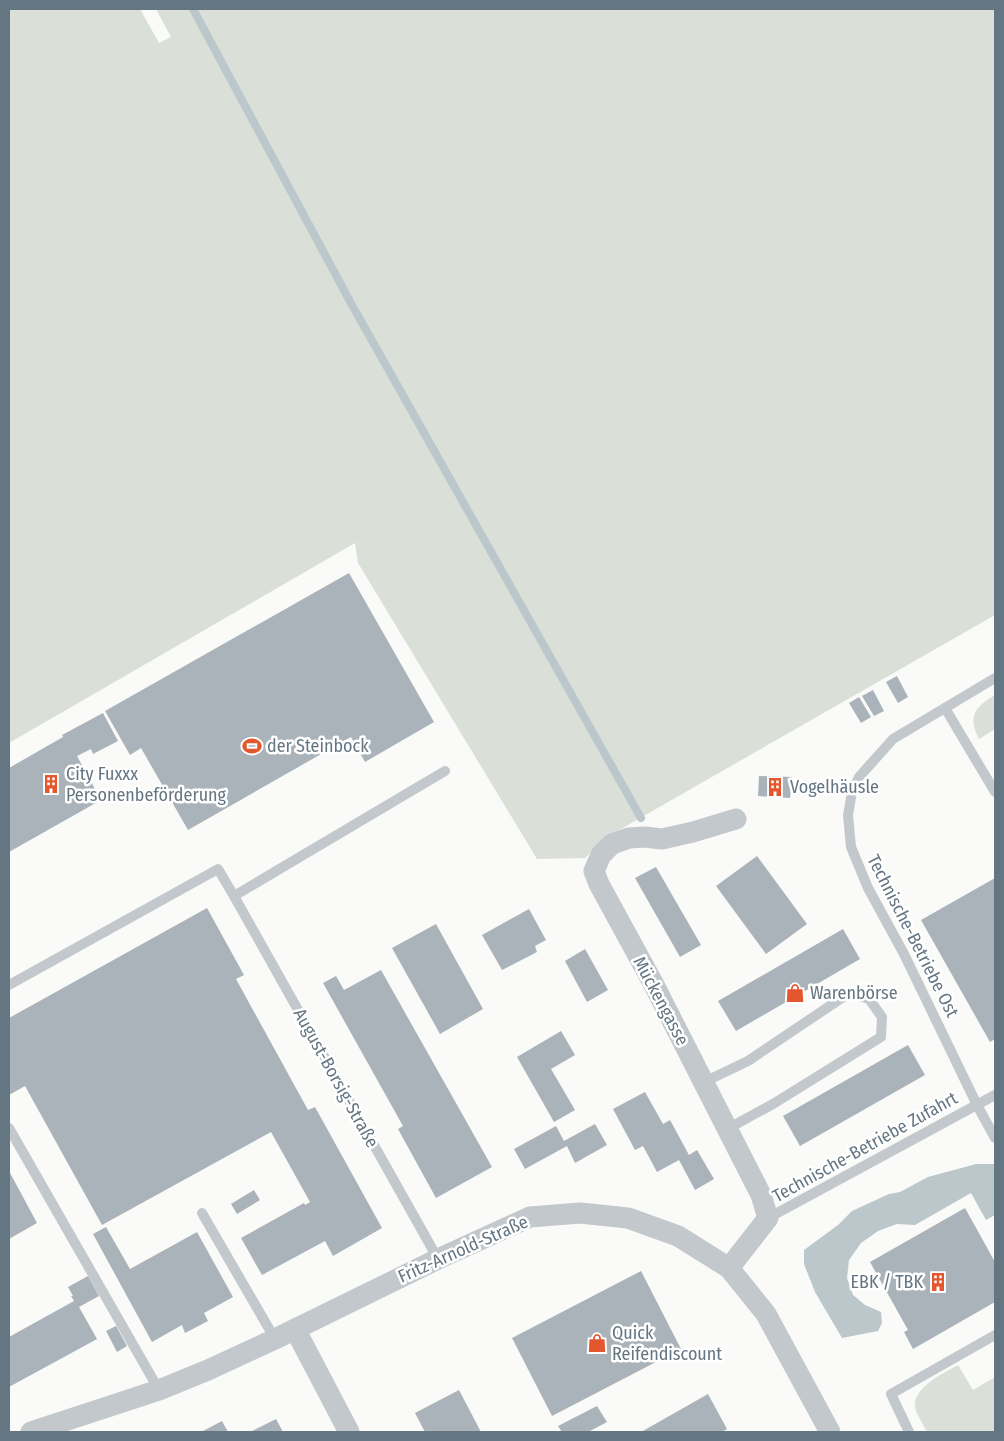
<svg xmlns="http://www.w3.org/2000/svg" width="1004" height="1441" font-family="'Fira Sans Condensed',sans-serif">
<rect width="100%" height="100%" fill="#fafaf8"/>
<g fill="#dadfd7" fill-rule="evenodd">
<path d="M 9,9 L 140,9 L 159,43 L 171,37 L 156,9 L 995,9 L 995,615 L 607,837 L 585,858 L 537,859 L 358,563 L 355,543 L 9,743 ZM 231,79 L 584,714 L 583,714 L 352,305 Z"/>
<path d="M 995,695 L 995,729 L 979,739 C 967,716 975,707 995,695 Z"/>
<path d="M 958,1365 L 973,1390 L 995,1377 L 995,1432 L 927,1432 C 924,1426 916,1413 915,1407 C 913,1387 944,1373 958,1365 Z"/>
</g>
<path fill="#bbc7cb" d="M 976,1164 L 995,1164 L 995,1215 L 986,1220 L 971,1193 L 915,1225 L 897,1224 L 878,1231 L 861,1243 L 849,1260 L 847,1278 L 853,1295 L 865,1305 L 881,1312 L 882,1323 L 878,1331 L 842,1338 L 815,1292 L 804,1264 L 804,1250 L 838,1225 L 852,1211 L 889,1194 L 900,1192 L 928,1177 Z"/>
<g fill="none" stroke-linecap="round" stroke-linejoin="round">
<path stroke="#bbc7cb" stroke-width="8" d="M 193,9 L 352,305 L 641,818"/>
</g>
<g fill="#aab3b9">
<path d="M 349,573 L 434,722 L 365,762 L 351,737 L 188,830 L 141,748 L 130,755 L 105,711 Z"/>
<path d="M 897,676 L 908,697 L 898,703 L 886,682 Z"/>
<path d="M 873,690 L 884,711 L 874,716 L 862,696 Z"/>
<path d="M 859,697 L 871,717 L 861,723 L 849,703 Z"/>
<path d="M 103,713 L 118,741 L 93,754 L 91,749 L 77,756 L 101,800 L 9,852 L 9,768 L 63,737 L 62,735 Z"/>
<path d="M 759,776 L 792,777 L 790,798 L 758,796 Z"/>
<path d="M 757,856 L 807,924 L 766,954 L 716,886 Z"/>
<path d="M 656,867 L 701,945 L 680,957 L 635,878 Z"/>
<path d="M 995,878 L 995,1039 L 990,1042 L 921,920 Z"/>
<path d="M 207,908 L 244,975 L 236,979 L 308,1110 L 315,1107 L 382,1228 L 333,1256 L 325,1241 L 262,1275 L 241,1238 L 304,1203 L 305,1205 L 310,1202 L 271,1132 L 102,1225 L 25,1086 L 9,1095 L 9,1018 Z"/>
<path d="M 529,909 L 546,940 L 535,946 L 537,952 L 502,970 L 482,935 Z"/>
<path d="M 436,924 L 483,1009 L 440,1034 L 392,948 Z"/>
<path d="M 843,929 L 860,959 L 736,1031 L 718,1001 Z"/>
<path d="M 585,949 L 608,990 L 587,1002 L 565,961 Z"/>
<path d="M 381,970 L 492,1167 L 436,1198 L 398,1129 L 403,1126 L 323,983 L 336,976 L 344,990 Z"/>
<path d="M 561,1031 L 575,1055 L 551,1069 L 575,1110 L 554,1122 L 517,1057 Z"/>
<path d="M 908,1045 L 925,1075 L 800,1146 L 783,1116 Z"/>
<path d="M 645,1092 L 663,1124 L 670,1120 L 689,1155 L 697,1150 L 714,1179 L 695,1190 L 679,1160 L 657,1172 L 643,1146 L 635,1150 L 613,1109 Z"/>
<path d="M 595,1124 L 607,1145 L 575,1163 L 567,1146 L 525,1169 L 514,1149 L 556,1126 L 564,1141 Z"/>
<path d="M 9,1171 L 37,1223 L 9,1239 Z"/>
<path d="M 254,1190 L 260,1200 L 237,1214 L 231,1204 Z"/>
<path d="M 965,1208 L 995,1262 L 995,1302 L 913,1349 L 904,1332 L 908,1330 L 870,1262 Z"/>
<path d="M 106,1227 L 130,1269 L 197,1232 L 233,1297 L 204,1313 L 208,1321 L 185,1333 L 182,1325 L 152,1342 L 93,1234 Z"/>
<path d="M 641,1271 L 681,1349 L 552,1416 L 512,1338 Z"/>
<path d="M 88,1276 L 99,1296 L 79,1307 L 97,1339 L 9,1387 L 9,1337 L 74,1301 L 71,1296 L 73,1296 L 68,1287 Z"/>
<path d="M 116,1326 L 127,1346 L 117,1352 L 106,1331 Z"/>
<path d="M 459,1390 L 481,1432 L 425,1432 L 415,1413 Z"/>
<path d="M 708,1394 L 727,1429 L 722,1432 L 641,1432 Z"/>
<path d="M 597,1406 L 607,1422 L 588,1432 L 562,1432 L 558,1426 Z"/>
<path d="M 276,1419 L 283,1432 L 250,1432 Z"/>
<path d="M 222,1421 L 228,1432 L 201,1432 Z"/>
</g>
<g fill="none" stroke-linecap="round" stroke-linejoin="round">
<g stroke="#c3c8cc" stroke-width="10">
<path d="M 995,678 L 893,739 L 859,777 L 852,792 L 848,815 L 851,847 L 868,888 L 904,954 L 977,1105 L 995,1138"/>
<path d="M 945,708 L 995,792"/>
<path d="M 234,896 L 445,771"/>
<path d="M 9,985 L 218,869 L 234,896 L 438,1259"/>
<path d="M 704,1082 L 748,1061 L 849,993 L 869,999 L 882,1017 L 881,1037 L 773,1104 L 727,1129"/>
<path d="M 9,1128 L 159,1390"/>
<path d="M 202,1213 L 275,1339"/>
<path d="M 768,1218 L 995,1095"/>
<path d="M 909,1432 L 891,1394 L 995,1335"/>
</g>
<g stroke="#c3c8cc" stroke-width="21">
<path d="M 729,1268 L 768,1218 L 761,1195 L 653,983 L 599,884 L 594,871 L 601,855 L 612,844 L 629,838 L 645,837 L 662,839 L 693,832 L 736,819"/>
<path d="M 295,1329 L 349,1432"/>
<path d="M 31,1432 L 159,1390 L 208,1370 L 275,1339 L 438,1259 L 530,1217 L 580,1213 L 628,1218 L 678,1236 L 729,1268 L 766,1314 L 830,1432"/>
</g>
</g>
<defs>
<g id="stadium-bare" transform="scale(1.5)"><path d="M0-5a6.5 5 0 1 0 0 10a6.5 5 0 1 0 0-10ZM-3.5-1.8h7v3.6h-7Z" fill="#e4572e" stroke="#fff" stroke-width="2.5" paint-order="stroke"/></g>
<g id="building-bare" transform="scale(1.5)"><path d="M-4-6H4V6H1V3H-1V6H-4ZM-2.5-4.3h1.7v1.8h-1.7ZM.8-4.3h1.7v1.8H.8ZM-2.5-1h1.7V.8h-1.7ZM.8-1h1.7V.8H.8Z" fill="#e4572e" stroke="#fff" stroke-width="2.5" paint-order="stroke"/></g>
<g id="shop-bare" transform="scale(1.5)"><path d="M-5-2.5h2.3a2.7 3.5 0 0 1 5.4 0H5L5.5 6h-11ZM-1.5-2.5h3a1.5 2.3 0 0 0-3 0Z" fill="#e4572e" stroke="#fff" stroke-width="2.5" paint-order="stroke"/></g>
</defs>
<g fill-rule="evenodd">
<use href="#stadium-bare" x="252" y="746"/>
<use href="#building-bare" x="51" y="784"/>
<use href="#building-bare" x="775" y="787"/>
<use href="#shop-bare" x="795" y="993"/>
<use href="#building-bare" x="938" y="1282"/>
<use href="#shop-bare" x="597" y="1343"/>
</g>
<g text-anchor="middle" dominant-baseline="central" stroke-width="5" stroke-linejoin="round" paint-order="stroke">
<g font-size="18" fill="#657683" stroke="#fff" text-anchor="start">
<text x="267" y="746">der Steinbock</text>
<text x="66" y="774">City Fuxxx<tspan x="66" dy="21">Personenbeförderung</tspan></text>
<text x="790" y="787">Vogelhäusle</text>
<text x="810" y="993">Warenbörse</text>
<text x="923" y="1282" text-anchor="end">EBK / TBK</text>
<text x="612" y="1333">Quick<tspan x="612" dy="21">Reifendiscount</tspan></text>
</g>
<g font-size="18" fill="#657683" stroke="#fff">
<text transform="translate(913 936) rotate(63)">Technische-Betriebe Ost</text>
<text transform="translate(661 1001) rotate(62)">Mückengasse</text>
<text transform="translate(336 1078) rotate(61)">August-Borsig-Straße</text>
<text transform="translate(865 1147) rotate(-29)">Technische-Betriebe Zufahrt</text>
<text transform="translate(463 1249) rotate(-24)">Fritz-Arnold-Straße</text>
</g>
</g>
<rect width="1004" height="1441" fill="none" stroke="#657683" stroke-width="20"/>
</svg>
